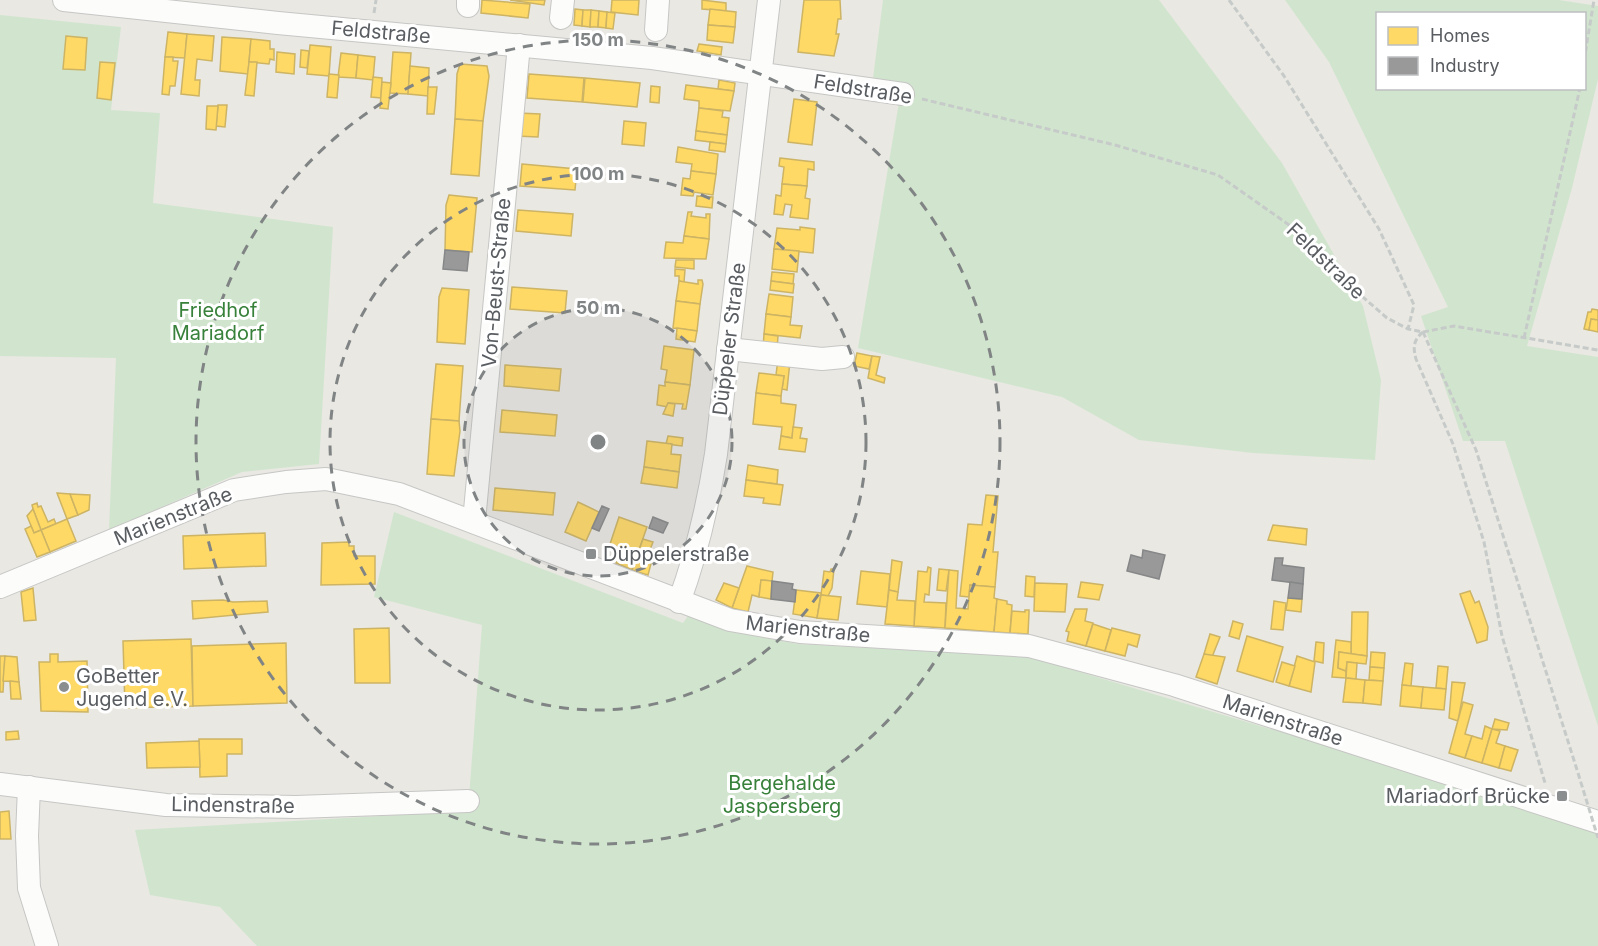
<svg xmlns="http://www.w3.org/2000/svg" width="1598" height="946" font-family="Inter,sans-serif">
<rect width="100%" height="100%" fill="#e9e8e3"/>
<g fill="#d1e5ce" fill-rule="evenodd">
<path d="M 883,0 L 1159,0 L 1282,163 L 1363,306 L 1381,380 L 1375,460 L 1253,453 L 1139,440 L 1062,397 L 858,348 L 901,90 L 872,86 Z"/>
<path d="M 1285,0 L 1559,0 L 1598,6 L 1598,79 L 1572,188 L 1527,346 L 1598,357 L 1598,726 L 1505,441 L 1463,441 L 1421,316 L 1448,307 L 1329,62 ZM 1378,14 L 1584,14 L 1584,88 L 1378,88 Z"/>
<path d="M 0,15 L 121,27 L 111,110 L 160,113 L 153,203 L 333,227 L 319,464 L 242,472 L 109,530 L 116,358 L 0,356 Z"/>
<path d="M 394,512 L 683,623 L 688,616 L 735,632 L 798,644 L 1030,657 L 1598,827 L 1598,946 L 257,946 L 220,907 L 150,895 L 135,830 L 468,811 L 482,625 L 374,597 Z"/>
</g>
<g fill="#ffd966" stroke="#cdb464" stroke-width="1.5">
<path d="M 482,0 L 530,4 L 528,18 L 481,13 Z"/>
<path d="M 510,0 L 545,0 L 544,5 Z"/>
<path d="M 612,0 L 639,0 L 638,15 L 611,12 Z"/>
<path d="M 702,0 L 726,3 L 726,11 L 702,9 Z"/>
<path d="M 804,0 L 840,0 L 841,19 L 838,19 L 836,34 L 839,34 L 834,56 L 798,52 Z"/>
<path d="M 575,9 L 583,10 L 582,26 L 574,25 Z"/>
<path d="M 710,9 L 736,12 L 735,27 L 708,25 Z"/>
<path d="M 583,10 L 591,10 L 590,27 L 582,26 Z"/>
<path d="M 591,10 L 599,11 L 598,27 L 590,27 Z"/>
<path d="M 599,11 L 607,12 L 606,28 L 598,27 Z"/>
<path d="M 607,12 L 615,13 L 613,29 L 606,28 Z"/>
<path d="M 708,25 L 735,27 L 733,43 L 707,40 Z"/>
<path d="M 168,32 L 187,34 L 185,58 L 165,57 Z"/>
<path d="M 187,34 L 214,36 L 212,61 L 197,59 L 195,80 L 200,80 L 199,96 L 181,94 Z"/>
<path d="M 66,36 L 87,38 L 85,70 L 63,69 Z"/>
<path d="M 222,37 L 251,39 L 248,74 L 220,71 Z"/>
<path d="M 251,39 L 270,41 L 270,49 L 274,49 L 274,60 L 270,59 L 269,64 L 249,62 Z"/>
<path d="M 699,44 L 722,47 L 721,55 L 697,51 Z"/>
<path d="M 310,45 L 331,47 L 329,76 L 307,74 Z"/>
<path d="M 301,50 L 309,51 L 307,68 L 300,67 Z"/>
<path d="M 277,52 L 295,54 L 294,74 L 276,72 Z"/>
<path d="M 393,52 L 411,53 L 408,94 L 390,93 Z"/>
<path d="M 341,53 L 358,55 L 356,78 L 338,77 Z"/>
<path d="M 358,55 L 375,57 L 373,80 L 356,78 Z"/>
<path d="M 165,57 L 173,57 L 173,61 L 178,61 L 175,86 L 170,86 L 169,95 L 162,94 Z"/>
<path d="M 100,62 L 115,63 L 111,100 L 97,98 Z"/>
<path d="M 249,62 L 257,62 L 254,96 L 245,95 Z"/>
<path d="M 460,64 L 487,66 L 489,76 L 483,121 L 455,119 L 457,74 Z"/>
<path d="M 410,66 L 429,68 L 428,96 L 408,94 Z"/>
<path d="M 329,74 L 339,75 L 337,98 L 327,97 Z"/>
<path d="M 529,74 L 584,78 L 582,102 L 527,98 Z"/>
<path d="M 373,77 L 382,78 L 381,98 L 371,97 Z"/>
<path d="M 585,78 L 640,83 L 637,107 L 583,102 Z"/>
<path d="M 719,80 L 735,83 L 734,91 L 718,89 Z"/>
<path d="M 382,82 L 391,83 L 388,109 L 380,108 Z"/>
<path d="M 686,85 L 734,91 L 730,111 L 699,108 L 699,101 L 684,99 Z"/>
<path d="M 651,86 L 660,87 L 659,103 L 650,102 Z"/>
<path d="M 428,87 L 437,87 L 434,114 L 427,114 Z"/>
<path d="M 794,99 L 817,102 L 812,145 L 788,142 Z"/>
<path d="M 218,105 L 227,105 L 225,127 L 216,126 Z"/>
<path d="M 207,106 L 218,106 L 216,130 L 206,129 Z"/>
<path d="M 699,108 L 723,111 L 722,117 L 729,118 L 727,135 L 696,131 Z"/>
<path d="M 518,113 L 540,114 L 538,137 L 516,136 Z"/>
<path d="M 455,119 L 483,121 L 479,176 L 451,174 Z"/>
<path d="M 624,121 L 646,123 L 644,146 L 622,144 Z"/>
<path d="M 696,131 L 727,135 L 726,144 L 695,140 Z"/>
<path d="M 710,142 L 726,144 L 725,152 L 709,150 Z"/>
<path d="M 678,147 L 718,154 L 716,174 L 691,171 L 692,164 L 676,162 Z"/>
<path d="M 780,158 L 814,162 L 814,170 L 808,169 L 807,186 L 782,184 L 784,167 L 779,166 Z"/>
<path d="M 522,164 L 577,169 L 575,190 L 520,186 Z"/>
<path d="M 691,171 L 716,174 L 713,195 L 694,192 L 693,196 L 681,195 L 683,178 L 690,179 Z"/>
<path d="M 782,184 L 807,186 L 805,198 L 810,199 L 808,219 L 790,217 L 792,205 L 785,204 L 783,215 L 774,214 L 776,195 L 781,196 Z"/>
<path d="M 449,195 L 477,198 L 472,252 L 445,250 L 446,205 Z"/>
<path d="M 697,196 L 713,197 L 712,208 L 696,206 Z"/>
<path d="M 518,210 L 573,214 L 571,236 L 516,231 Z"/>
<path d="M 688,212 L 692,212 L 691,216 L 706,218 L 706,214 L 710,214 L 709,239 L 684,236 Z"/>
<path d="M 800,227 L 815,229 L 813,253 L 774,249 L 777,228 L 800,230 Z"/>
<path d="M 684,236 L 709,239 L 706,259 L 664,258 L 666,242 L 683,243 Z"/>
<path d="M 774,249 L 799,251 L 797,272 L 772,269 Z"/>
<path d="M 676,260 L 694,260 L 694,269 L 675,267 Z"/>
<path d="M 675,269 L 685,270 L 684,282 L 679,281 L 679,276 L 675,276 Z"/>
<path d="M 772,272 L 794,274 L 793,284 L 771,281 Z"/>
<path d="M 698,280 L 702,280 L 703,284 L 700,304 L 676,301 L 679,281 L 698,284 Z"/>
<path d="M 771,281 L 794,284 L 793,293 L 770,290 Z"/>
<path d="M 512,287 L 567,291 L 565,313 L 510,309 Z"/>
<path d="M 442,288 L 469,290 L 465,344 L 437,342 L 439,297 Z"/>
<path d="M 769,294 L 793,297 L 791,317 L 766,314 Z"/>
<path d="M 676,301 L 700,304 L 697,331 L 673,328 Z"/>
<path d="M 1592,309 L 1598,310 L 1598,320 L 1591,319 L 1589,330 L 1584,329 L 1588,312 L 1591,312 Z"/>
<path d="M 766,314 L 791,317 L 790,325 L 802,326 L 800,338 L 764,334 Z"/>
<path d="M 1591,319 L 1598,320 L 1598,332 L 1589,330 Z"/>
<path d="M 677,328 L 697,331 L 695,342 L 676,339 Z"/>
<path d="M 764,334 L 778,336 L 777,349 L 763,348 Z"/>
<path d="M 664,346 L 694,350 L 690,385 L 665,382 L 667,370 L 661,369 Z"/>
<path d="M 857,353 L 872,356 L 869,369 L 854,366 Z"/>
<path d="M 872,356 L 880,357 L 876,375 L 885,378 L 884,383 L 868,378 Z"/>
<path d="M 778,359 L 790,361 L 787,390 L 782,389 L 784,376 L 776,375 Z"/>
<path d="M 436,364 L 463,366 L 459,421 L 431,419 Z"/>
<path d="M 505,365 L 561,369 L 559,391 L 504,386 Z"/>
<path d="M 759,373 L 784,376 L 781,396 L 756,393 Z"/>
<path d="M 665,382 L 690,385 L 686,409 L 682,409 L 683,404 L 668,403 L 668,407 L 657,405 L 659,385 L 665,386 Z"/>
<path d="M 756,393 L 781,396 L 781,403 L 796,405 L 792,438 L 781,436 L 782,427 L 753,424 Z"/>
<path d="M 668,403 L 675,404 L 673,416 L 663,414 Z"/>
<path d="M 502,410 L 557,415 L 555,436 L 500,432 Z"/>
<path d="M 431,419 L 459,421 L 460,431 L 454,476 L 427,474 Z"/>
<path d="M 793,427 L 802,428 L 800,438 L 807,439 L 805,452 L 779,449 L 781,436 L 792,438 Z"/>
<path d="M 668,436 L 683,438 L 682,446 L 666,444 Z"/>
<path d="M 647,441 L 672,444 L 671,454 L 681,455 L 679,472 L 644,467 Z"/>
<path d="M 748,465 L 778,470 L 777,484 L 746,480 Z"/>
<path d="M 644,467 L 679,472 L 677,488 L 641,483 Z"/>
<path d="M 746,480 L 783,485 L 780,505 L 763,503 L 764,498 L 744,496 Z"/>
<path d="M 495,488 L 555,493 L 553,515 L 493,510 Z"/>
<path d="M 57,493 L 70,494 L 78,515 L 67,519 Z"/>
<path d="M 70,494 L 90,495 L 89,510 L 78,515 Z"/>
<path d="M 986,495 L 998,496 L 993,552 L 998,552 L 995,587 L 970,585 L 969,597 L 960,596 L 968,524 L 982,525 Z"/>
<path d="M 578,502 L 599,512 L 586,541 L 565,532 Z"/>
<path d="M 37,503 L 38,507 L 41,506 L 48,522 L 54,519 L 56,524 L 41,530 L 33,509 L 32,505 Z"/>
<path d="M 33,509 L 41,530 L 34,533 L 27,516 Z"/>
<path d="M 619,517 L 647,527 L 632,570 L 616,563 L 623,548 L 610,544 Z"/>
<path d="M 67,519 L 76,541 L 50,552 L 41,530 Z"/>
<path d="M 1273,525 L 1307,529 L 1306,545 L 1268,540 Z"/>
<path d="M 31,526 L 34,533 L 41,530 L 50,552 L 37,557 L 25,529 Z"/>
<path d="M 265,533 L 266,566 L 184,569 L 183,536 Z"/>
<path d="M 643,539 L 653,542 L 648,555 L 653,556 L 648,575 L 632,570 Z"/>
<path d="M 349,542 L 349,546 L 354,546 L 354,556 L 375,556 L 375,584 L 321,585 L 322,543 Z"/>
<path d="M 892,560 L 902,562 L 898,592 L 889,590 Z"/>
<path d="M 747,566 L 773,572 L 772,581 L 761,580 L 759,597 L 752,595 L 748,612 L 732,608 Z"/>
<path d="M 928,567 L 931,568 L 929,595 L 925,594 L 924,602 L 946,603 L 945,628 L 914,626 L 918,571 L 927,572 Z"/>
<path d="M 831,569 L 834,569 L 832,588 L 828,596 L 821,595 L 824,571 L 830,572 Z"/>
<path d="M 939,569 L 949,570 L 946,591 L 937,590 Z"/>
<path d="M 949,570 L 958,571 L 956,608 L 968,609 L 970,585 L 995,587 L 994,598 L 997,599 L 994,632 L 945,628 Z"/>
<path d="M 861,571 L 890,574 L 887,607 L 857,604 Z"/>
<path d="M 1026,576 L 1035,577 L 1034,597 L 1025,596 Z"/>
<path d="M 761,580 L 772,581 L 771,599 L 759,597 Z"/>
<path d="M 1081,582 L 1103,585 L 1099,600 L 1078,597 Z"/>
<path d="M 724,583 L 739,588 L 732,608 L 716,600 Z"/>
<path d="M 1035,583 L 1067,584 L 1065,612 L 1034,611 Z"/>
<path d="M 33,588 L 36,620 L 24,621 L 21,592 Z"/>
<path d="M 796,590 L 821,593 L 817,618 L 793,614 Z"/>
<path d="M 889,590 L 898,592 L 897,600 L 915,601 L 914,626 L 885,624 Z"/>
<path d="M 1470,591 L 1475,603 L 1479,601 L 1488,627 L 1487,640 L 1477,643 L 1460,594 Z"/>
<path d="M 821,595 L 841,597 L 838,620 L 817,618 Z"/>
<path d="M 1288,598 L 1302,599 L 1301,612 L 1286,610 Z"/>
<path d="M 997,599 L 1007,601 L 1007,604 L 1012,605 L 1010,633 L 994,632 Z"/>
<path d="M 223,600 L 233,602 L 267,601 L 268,612 L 193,619 L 192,601 Z"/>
<path d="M 1274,601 L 1286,603 L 1283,630 L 1271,629 Z"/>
<path d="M 1075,609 L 1087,609 L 1085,621 L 1093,623 L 1086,646 L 1067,641 L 1069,632 L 1066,631 Z"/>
<path d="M 1025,610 L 1029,610 L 1029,613 L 1028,634 L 1010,633 L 1012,611 L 1025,612 Z"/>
<path d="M 1352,612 L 1368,612 L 1367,656 L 1351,654 Z"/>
<path d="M 1233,621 L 1243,624 L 1239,639 L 1229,636 Z"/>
<path d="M 1093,624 L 1111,630 L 1105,651 L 1086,646 Z"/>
<path d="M 389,628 L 390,683 L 355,683 L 354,629 Z"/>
<path d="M 1112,628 L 1140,635 L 1137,647 L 1128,644 L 1125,656 L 1105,651 Z"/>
<path d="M 1210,634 L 1220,637 L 1212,657 L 1204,654 Z"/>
<path d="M 1247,636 L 1283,647 L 1273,682 L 1237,671 Z"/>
<path d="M 191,639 L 193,706 L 125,708 L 123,641 Z"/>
<path d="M 1336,640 L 1351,642 L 1351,654 L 1339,652 L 1338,668 L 1346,671 L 1346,678 L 1332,677 Z"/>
<path d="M 1316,642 L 1324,643 L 1323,663 L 1314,661 Z"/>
<path d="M 286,643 L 287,703 L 193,706 L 192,646 Z"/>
<path d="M 1339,652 L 1367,656 L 1366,664 L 1347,662 L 1346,671 L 1338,668 Z"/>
<path d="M 1371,652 L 1385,653 L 1384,668 L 1370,667 Z"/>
<path d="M 50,654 L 58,654 L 58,662 L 87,661 L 88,712 L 41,711 L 39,662 L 50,662 Z"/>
<path d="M 1204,654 L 1225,657 L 1217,684 L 1196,677 Z"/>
<path d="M 0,656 L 5,656 L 3,692 L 0,692 Z"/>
<path d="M 5,656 L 17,657 L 19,682 L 3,681 Z"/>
<path d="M 1297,656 L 1315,662 L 1311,692 L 1289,686 Z"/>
<path d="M 1282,662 L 1295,666 L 1289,686 L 1276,682 Z"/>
<path d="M 1347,662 L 1357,663 L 1356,679 L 1346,678 Z"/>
<path d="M 1405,663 L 1413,664 L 1411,686 L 1402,685 Z"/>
<path d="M 1438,666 L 1448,667 L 1446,689 L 1436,688 Z"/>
<path d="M 1370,667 L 1384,668 L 1383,681 L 1369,680 Z"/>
<path d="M 1346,678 L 1365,680 L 1363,703 L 1343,702 Z"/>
<path d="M 1365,680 L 1383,681 L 1381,705 L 1363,703 Z"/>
<path d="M 10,681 L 19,682 L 21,699 L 11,699 Z"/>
<path d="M 1452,682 L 1465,683 L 1458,721 L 1449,718 Z"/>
<path d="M 1402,685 L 1423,687 L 1421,708 L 1400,706 Z"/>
<path d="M 1423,687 L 1446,689 L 1444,710 L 1421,708 Z"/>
<path d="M 1463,702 L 1473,705 L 1465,734 L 1472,736 L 1465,758 L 1449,753 Z"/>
<path d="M 1495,719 L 1509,723 L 1507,730 L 1492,729 Z"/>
<path d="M 1485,726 L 1492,729 L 1482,763 L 1465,758 L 1472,736 L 1482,739 Z"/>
<path d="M 1492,729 L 1500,731 L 1496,743 L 1505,746 L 1499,768 L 1482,763 Z"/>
<path d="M 18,731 L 19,739 L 6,740 L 6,732 Z"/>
<path d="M 199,739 L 242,739 L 242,754 L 227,754 L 227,776 L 200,777 Z"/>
<path d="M 199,741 L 200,767 L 147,768 L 146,743 Z"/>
<path d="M 1505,746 L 1518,750 L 1511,771 L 1499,768 Z"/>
<path d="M 9,811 L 11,839 L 0,839 L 0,812 Z"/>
</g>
<g fill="#999" stroke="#868788" stroke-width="1.5">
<path d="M 445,250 L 469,252 L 467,271 L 443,269 Z"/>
<path d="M 602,506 L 609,509 L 599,531 L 592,528 Z"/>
<path d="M 653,517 L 668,523 L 663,533 L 649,528 Z"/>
<path d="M 1143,550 L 1165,555 L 1159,579 L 1127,571 L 1131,555 L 1142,558 Z"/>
<path d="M 1275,558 L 1283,558 L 1282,565 L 1304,568 L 1303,584 L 1272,580 Z"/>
<path d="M 772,581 L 793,584 L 792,589 L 796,590 L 795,602 L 771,599 Z"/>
<path d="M 1290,582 L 1303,584 L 1302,599 L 1288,598 Z"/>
</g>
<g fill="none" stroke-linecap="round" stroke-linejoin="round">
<g stroke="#c6c6c5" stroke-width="24">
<g id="minor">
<path d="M 64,0 L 278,23 L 652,58 L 903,94"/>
<path d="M 468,6 L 468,0"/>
<path d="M 561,18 L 563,0"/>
<path d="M 656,30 L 658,0"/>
<path d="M 728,349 L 822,359 L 843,357"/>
<path d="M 474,521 L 519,45"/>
<path d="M 0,587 L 234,490 L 286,482 L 326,479 L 399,494 L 730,620 L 800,632 L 1029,646 L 1174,685 L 1598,822"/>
<path d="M 679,602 C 697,553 708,505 716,454 L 769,0"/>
<path d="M 0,784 L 166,805 L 296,807 L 468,801"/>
<path d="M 29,787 L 27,836 L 29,888 L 47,946"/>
</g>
</g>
<g stroke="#c6cbc9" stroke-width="3" stroke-dasharray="6 3" stroke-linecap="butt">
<path d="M 1229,0 L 1284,76 L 1379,229 L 1414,305 L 1408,329"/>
<path d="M 374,13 L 376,0"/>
<path d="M 1584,61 L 1594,0"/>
<path d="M 922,99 L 1115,145 L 1218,175 L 1302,234 L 1356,291 L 1387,318 L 1408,329 L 1423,332 L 1454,326 L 1598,350"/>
<path d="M 1423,332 C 1413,340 1413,348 1416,359 L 1453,444 L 1484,542 L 1502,636 L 1545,783"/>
<path d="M 1423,332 L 1476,450 L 1578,773"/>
<path d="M 1524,338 L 1580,88"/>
</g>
<use href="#minor" stroke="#fcfcfb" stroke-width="22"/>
<path stroke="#c6cbc9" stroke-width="3" stroke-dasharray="6 3" stroke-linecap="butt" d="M 1578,773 L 1598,838"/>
</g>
<circle cx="598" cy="442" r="134" fill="#818485" fill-opacity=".12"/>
<g fill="none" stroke="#818485" stroke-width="3" stroke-dasharray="10 8">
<circle cx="598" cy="442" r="134"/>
<circle cx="598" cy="442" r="268"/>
<circle cx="598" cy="442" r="402"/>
</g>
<g fill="#8b8e8e" stroke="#fff" stroke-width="2">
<rect x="585" y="548" width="12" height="12" rx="3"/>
<circle cx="64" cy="687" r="6"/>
<rect x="1556" y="790" width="12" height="12" rx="3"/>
</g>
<g text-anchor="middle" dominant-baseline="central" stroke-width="6" stroke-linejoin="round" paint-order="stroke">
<g font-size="20" fill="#595d61" stroke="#fff">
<text transform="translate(381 32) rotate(5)">Feldstraße</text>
<text transform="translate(863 89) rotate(9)">Feldstraße</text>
<text transform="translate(1326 261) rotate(44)">Feldstraße</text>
<text transform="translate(496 283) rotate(-85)">Von-Beust-Straße</text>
<text transform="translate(729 339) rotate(-83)">Düppeler Straße</text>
<text transform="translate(173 516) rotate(-22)">Marienstraße</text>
<text transform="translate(808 629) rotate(6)">Marienstraße</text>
<text transform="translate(1283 720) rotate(18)">Marienstraße</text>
<text transform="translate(233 805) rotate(1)">Lindenstraße</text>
</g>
<g font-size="20" fill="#38813b" stroke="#fff">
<text x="218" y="310">Friedhof<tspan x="218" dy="23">Mariadorf</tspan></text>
<text x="782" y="783">Bergehalde<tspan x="782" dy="23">Jaspersberg</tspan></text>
</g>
<g font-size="20" fill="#595d61" stroke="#fff" text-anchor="start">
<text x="603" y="554">Düppelerstraße</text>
<text x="76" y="676">GoBetter<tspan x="76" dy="23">Jugend e.V.</tspan></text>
<text x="1550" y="796" text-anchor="end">Mariadorf Brücke</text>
</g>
</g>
<circle cx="598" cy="442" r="9" fill="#818485" stroke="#fff" stroke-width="3"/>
<g font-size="18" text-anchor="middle" font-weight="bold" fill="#818485" stroke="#fff" stroke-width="6" stroke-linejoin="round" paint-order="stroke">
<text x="598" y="46">150 m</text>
<text x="598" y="180">100 m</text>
<text x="598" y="314">50 m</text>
</g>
<rect x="1376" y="12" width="210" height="78" fill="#ffffff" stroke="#bdbec0" stroke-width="1.5"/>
<rect x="1388" y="27" width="30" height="18" fill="#ffd966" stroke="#bdbec0" stroke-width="1.5"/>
<text x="1430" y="42" font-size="18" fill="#595d61">Homes</text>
<rect x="1388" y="57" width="30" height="18" fill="#999999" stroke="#bdbec0" stroke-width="1.5"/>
<text x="1430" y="72" font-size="18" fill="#595d61">Industry</text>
</svg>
